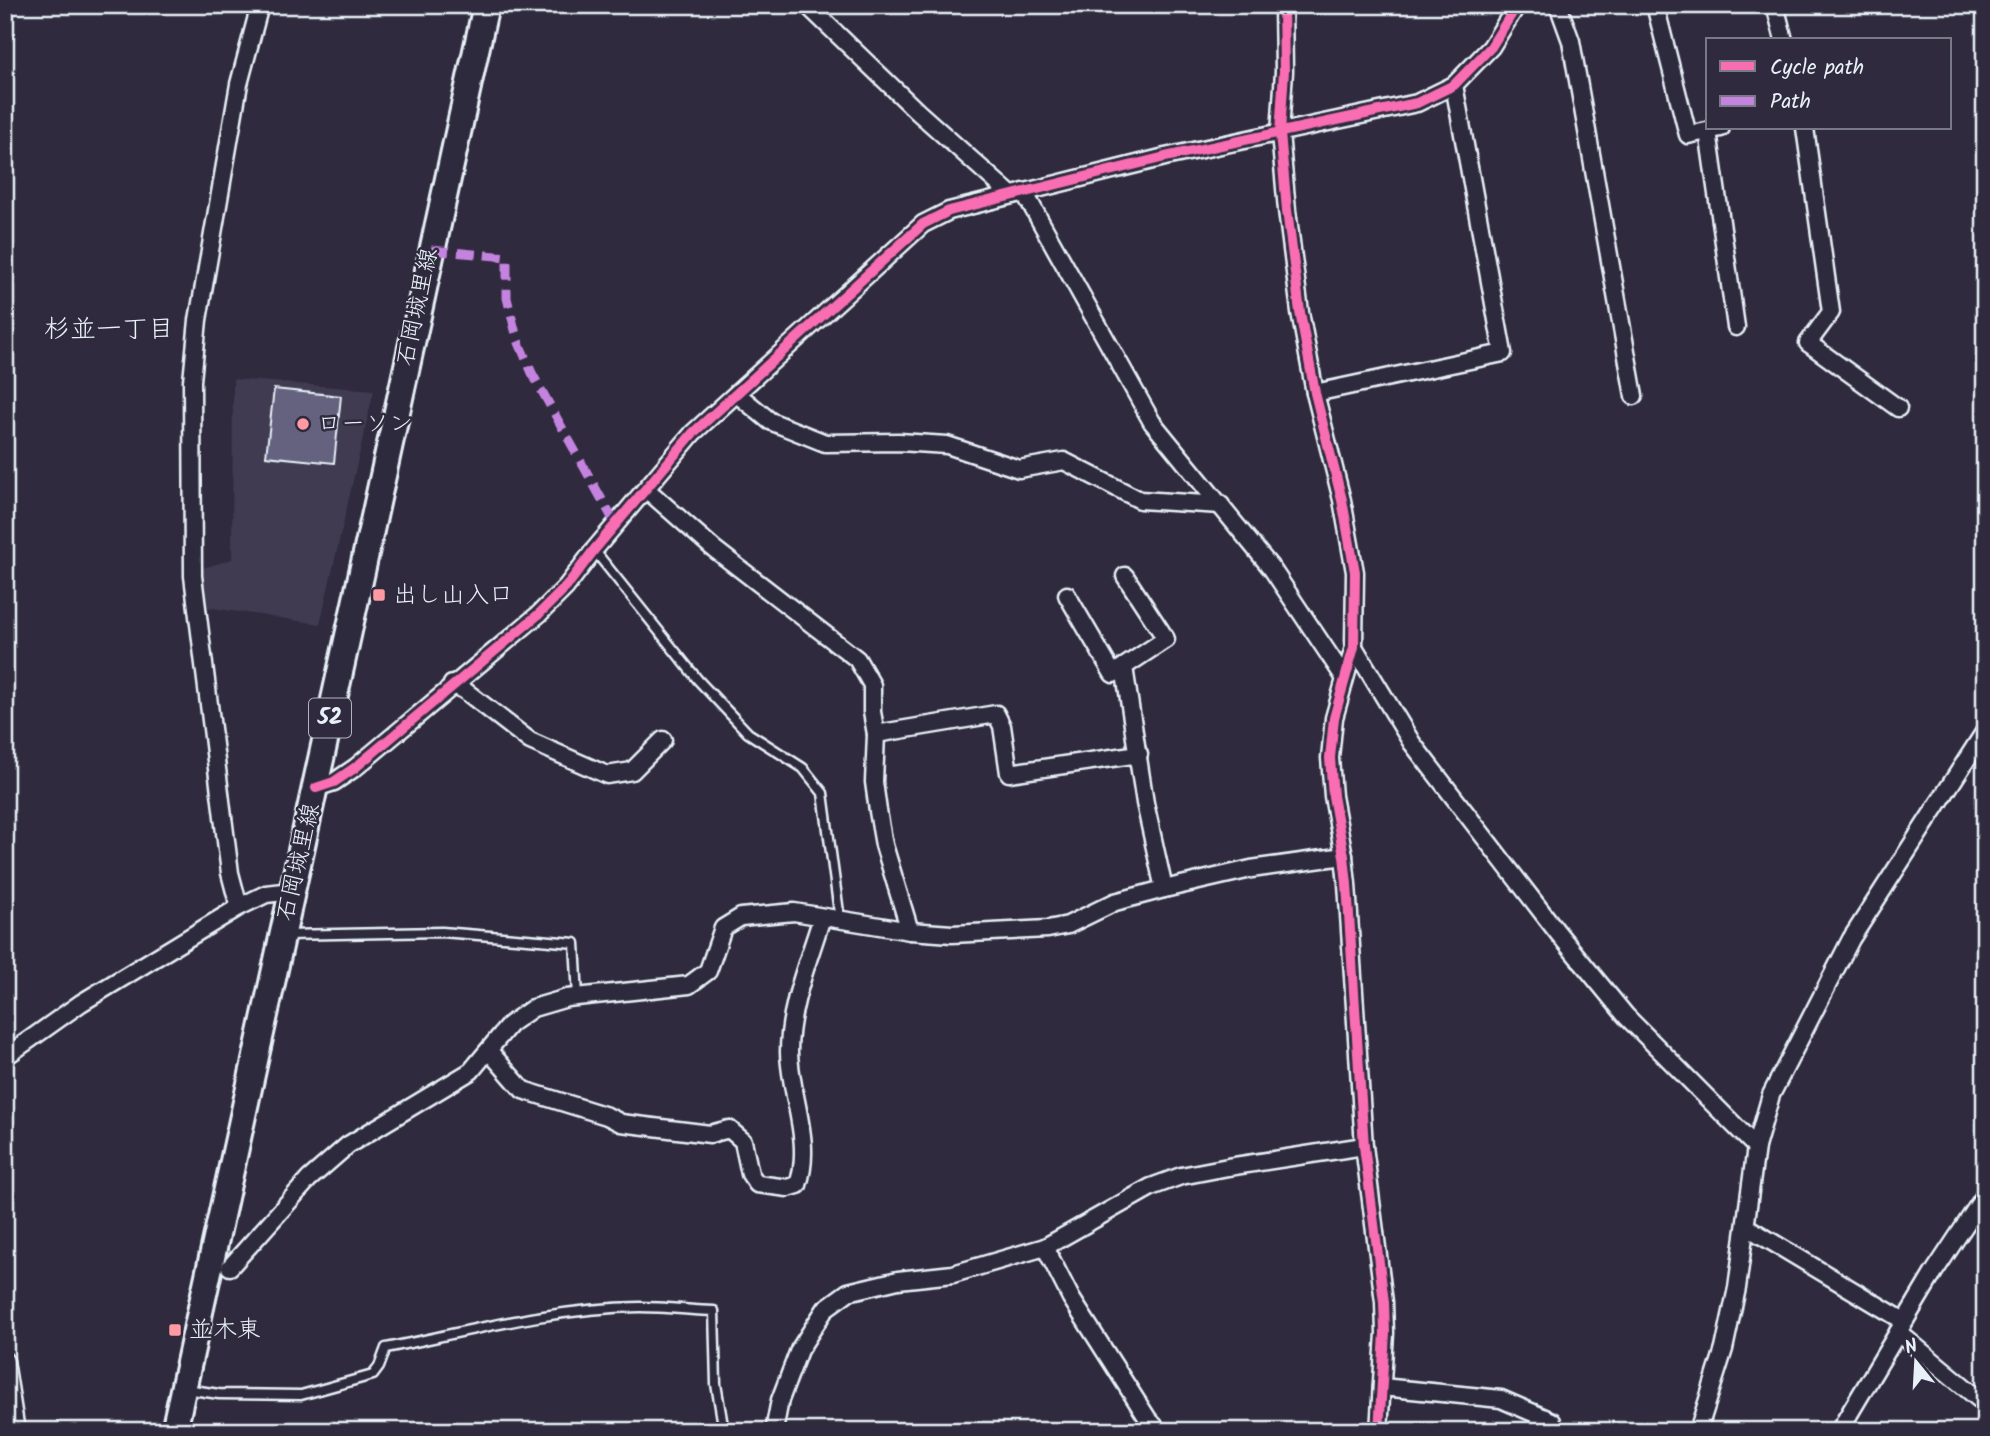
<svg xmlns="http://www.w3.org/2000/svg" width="1990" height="1436" font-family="Kalam,'Klee One',sans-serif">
<rect width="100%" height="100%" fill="#2f2a3d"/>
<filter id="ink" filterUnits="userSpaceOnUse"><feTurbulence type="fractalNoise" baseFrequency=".0143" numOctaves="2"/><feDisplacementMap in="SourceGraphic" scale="14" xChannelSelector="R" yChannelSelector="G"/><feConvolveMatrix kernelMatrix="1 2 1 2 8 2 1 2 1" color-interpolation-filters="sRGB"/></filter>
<g filter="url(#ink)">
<path fill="#3f3b51" d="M 233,379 L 374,390 L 320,624 L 205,607 L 200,569 L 232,559 Z"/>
<path fill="#656280" stroke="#e8f1f8" stroke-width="2" d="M 274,389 L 341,396 L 334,463 L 266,456 Z"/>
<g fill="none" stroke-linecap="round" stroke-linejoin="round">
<g stroke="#e8f1f8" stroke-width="13">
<g id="lane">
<path d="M 594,550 L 698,680 L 748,733 L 803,768 L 823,793 L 840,920"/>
<path d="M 285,935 L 442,932 L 575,943 L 578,997"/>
<path d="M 186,1389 L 219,1394 L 301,1395 L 373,1375 L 379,1367 L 386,1348 C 469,1331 554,1308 640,1307 C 664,1307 690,1310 714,1311 L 716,1384 L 724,1431"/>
</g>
</g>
<g stroke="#e8f1f8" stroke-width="21">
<g id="street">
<path d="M 807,5 L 918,112 L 1011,195"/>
<path d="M 1283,5 L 1284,71 L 1280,133 L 1287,210 L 1300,312 L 1315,393 L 1342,500 L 1355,572 L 1354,647 L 1334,718 L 1330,758 L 1333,796 L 1344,856 L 1347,884 L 1364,1146 L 1384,1302 L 1385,1333 L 1379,1431"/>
<path d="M 1558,5 L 1571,41 L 1634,396"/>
<path d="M 1655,5 L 1688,135 L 1721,128"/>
<path d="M 1775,5 L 1784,40"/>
<path d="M 1805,128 L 1831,312 L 1808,343 L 1898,408"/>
<path d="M 1708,131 L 1736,327"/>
<path d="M 1024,192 L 1152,422 L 1272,569 L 1344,677"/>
<path d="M 1315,393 L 1503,353 L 1454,85"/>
<path d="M 737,394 L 770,421 L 825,443 L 899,442 L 947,445 L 1019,469 L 1064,461 L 1140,500 L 1221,505"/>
<path d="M 646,489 L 713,548 L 857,659 L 872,685 L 872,712 L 876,734 L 874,782 L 878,811 L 884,845 L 910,931"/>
<path d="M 1067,595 L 1113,674 L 1166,639 L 1125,576"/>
<path d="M 1354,647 L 1412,743 L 1558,933 L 1626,1016 L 1756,1147"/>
<path d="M 1124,667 L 1145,803 L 1164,889"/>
<path d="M 452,684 L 464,690 L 530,741 L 607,775 L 632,771 L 663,740"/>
<path d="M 876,734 L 996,714 L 1002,726 L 1009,773 L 1139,754"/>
<path d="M 316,788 L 334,782 L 356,767 L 539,614 L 566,587 L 594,550 L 693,433 L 923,224 L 949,211 L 1165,157 L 1417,103 L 1454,85 L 1491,47 L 1517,5"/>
<path d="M 239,907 L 230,873 L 193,576 L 192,381 L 198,320 L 239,84 L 260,5"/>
<path d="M 489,1051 L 523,1090 L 607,1116 L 621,1123 L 710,1134 L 729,1129 L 743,1141 L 750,1174 L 757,1184 L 788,1188 L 798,1185 C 813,1141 790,1096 789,1052 C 789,1006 809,960 822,917"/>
<path d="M 5,1057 L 81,1003 L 239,907 L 266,894 L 292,891"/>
<path d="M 1747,1227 L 1904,1321"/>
<path d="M 1045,1247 L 1071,1298 L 1148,1419 L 1159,1431"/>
<path d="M 230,1267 L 309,1179 L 348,1145 L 471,1071 L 510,1024 L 533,1008 L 567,998 L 689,985 L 708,971 L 723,928 L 741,917 L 794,912 L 910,931 L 952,934 L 1048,929 L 1068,925 L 1115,902 L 1164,889 L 1251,869 L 1344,856"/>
<path d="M 1898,1332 L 1985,1404"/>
<path d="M 5,1361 L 16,1431"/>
<path d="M 1382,1387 L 1501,1399 L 1552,1421 L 1549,1431"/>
<path d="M 774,1431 L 780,1400 L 799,1350 L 826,1308 L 848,1292 L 898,1280 L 953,1274 L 1045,1247 L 1151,1187 L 1181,1176 L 1228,1167 L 1364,1146"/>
<path d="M 1698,1431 L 1724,1349 L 1737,1288 L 1756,1147 L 1771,1095 L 1851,939 L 1985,731"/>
<path d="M 1839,1431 L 1934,1272 L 1985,1195"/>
</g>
</g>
<g stroke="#e8f1f8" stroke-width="30">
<path id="primary" d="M 174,1431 L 486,5"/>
</g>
<use href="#lane" stroke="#2f2a3d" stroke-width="8"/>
<use href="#street" stroke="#2f2a3d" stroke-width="16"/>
<use href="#primary" stroke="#2f2a3d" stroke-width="24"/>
<path stroke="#c483df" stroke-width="9" stroke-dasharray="18 9" stroke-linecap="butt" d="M 431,250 L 507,257 L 507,298 L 517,338 L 532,373 L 616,525"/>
<g stroke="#2f2a3d" stroke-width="15">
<g id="cycleway">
<path d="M 1283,5 L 1284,71 L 1280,133 L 1287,210 L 1300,312 L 1315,393 L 1342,500 L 1355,572 L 1354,647 L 1334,718 L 1330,758 L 1333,796 L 1344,856 L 1347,884 L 1364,1146 L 1384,1302 L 1385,1333 L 1379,1431"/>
<path d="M 316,788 L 334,782 L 356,767 L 539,614 L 566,587 L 594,550 L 693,433 L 923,224 L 949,211 L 1165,157 L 1417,103 L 1454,85 L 1491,47 L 1517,5"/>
</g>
</g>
<use href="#cycleway" stroke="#f96db3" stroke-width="10"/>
</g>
</g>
<g fill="#ff9aa2" stroke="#2f2a3d" stroke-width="2.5">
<circle cx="303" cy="424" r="7"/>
<rect x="372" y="588" width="14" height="14" rx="3.5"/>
<rect x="168" y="1323" width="14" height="14" rx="3.5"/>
</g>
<g text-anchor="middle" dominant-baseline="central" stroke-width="5" stroke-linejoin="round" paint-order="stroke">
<rect fill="#2f2a3d" stroke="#b0b5c0" stroke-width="2" x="309" y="698.5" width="42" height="39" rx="5"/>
<g font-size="23" font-weight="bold" fill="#e8f1f8">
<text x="330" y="718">52</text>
</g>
<g font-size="24" fill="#e8f1f8" stroke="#2f2a3d">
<text transform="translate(418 307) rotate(-78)">石岡城里線</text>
<text transform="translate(299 862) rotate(-77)">石岡城里線</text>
</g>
<g font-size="24" fill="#e8f1f8" stroke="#2f2a3d" text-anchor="start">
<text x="317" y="424">ローソン</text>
<text x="393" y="595">出し山入口</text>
<text x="189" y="1330">並木東</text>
</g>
<g font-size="26" fill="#e8f1f8" stroke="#2f2a3d">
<text x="109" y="330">杉並一丁目</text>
</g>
</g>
<rect width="1990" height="1436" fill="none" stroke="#2f2a3d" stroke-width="28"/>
<rect x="14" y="14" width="1962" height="1408" fill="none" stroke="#e8f1f8" stroke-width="2.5" filter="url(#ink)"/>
<rect x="1706" y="38" width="245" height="91" fill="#2f2a3d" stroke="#797a88" stroke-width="2"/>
<rect x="1720" y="61" width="35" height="10" fill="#f96db3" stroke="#797a88" stroke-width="2"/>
<text x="1770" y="74" font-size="21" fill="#e8f1f8">Cycle path</text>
<rect x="1720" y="96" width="35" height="10" fill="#c483df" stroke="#797a88" stroke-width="2"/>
<text x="1770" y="108" font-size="21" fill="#e8f1f8">Path</text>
<g transform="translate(1916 1362) rotate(342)" stroke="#2f2a3d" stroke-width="5" paint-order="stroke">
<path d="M0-5L12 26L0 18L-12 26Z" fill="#e8f1f8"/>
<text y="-10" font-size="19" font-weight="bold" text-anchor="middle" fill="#e8f1f8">N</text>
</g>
</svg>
